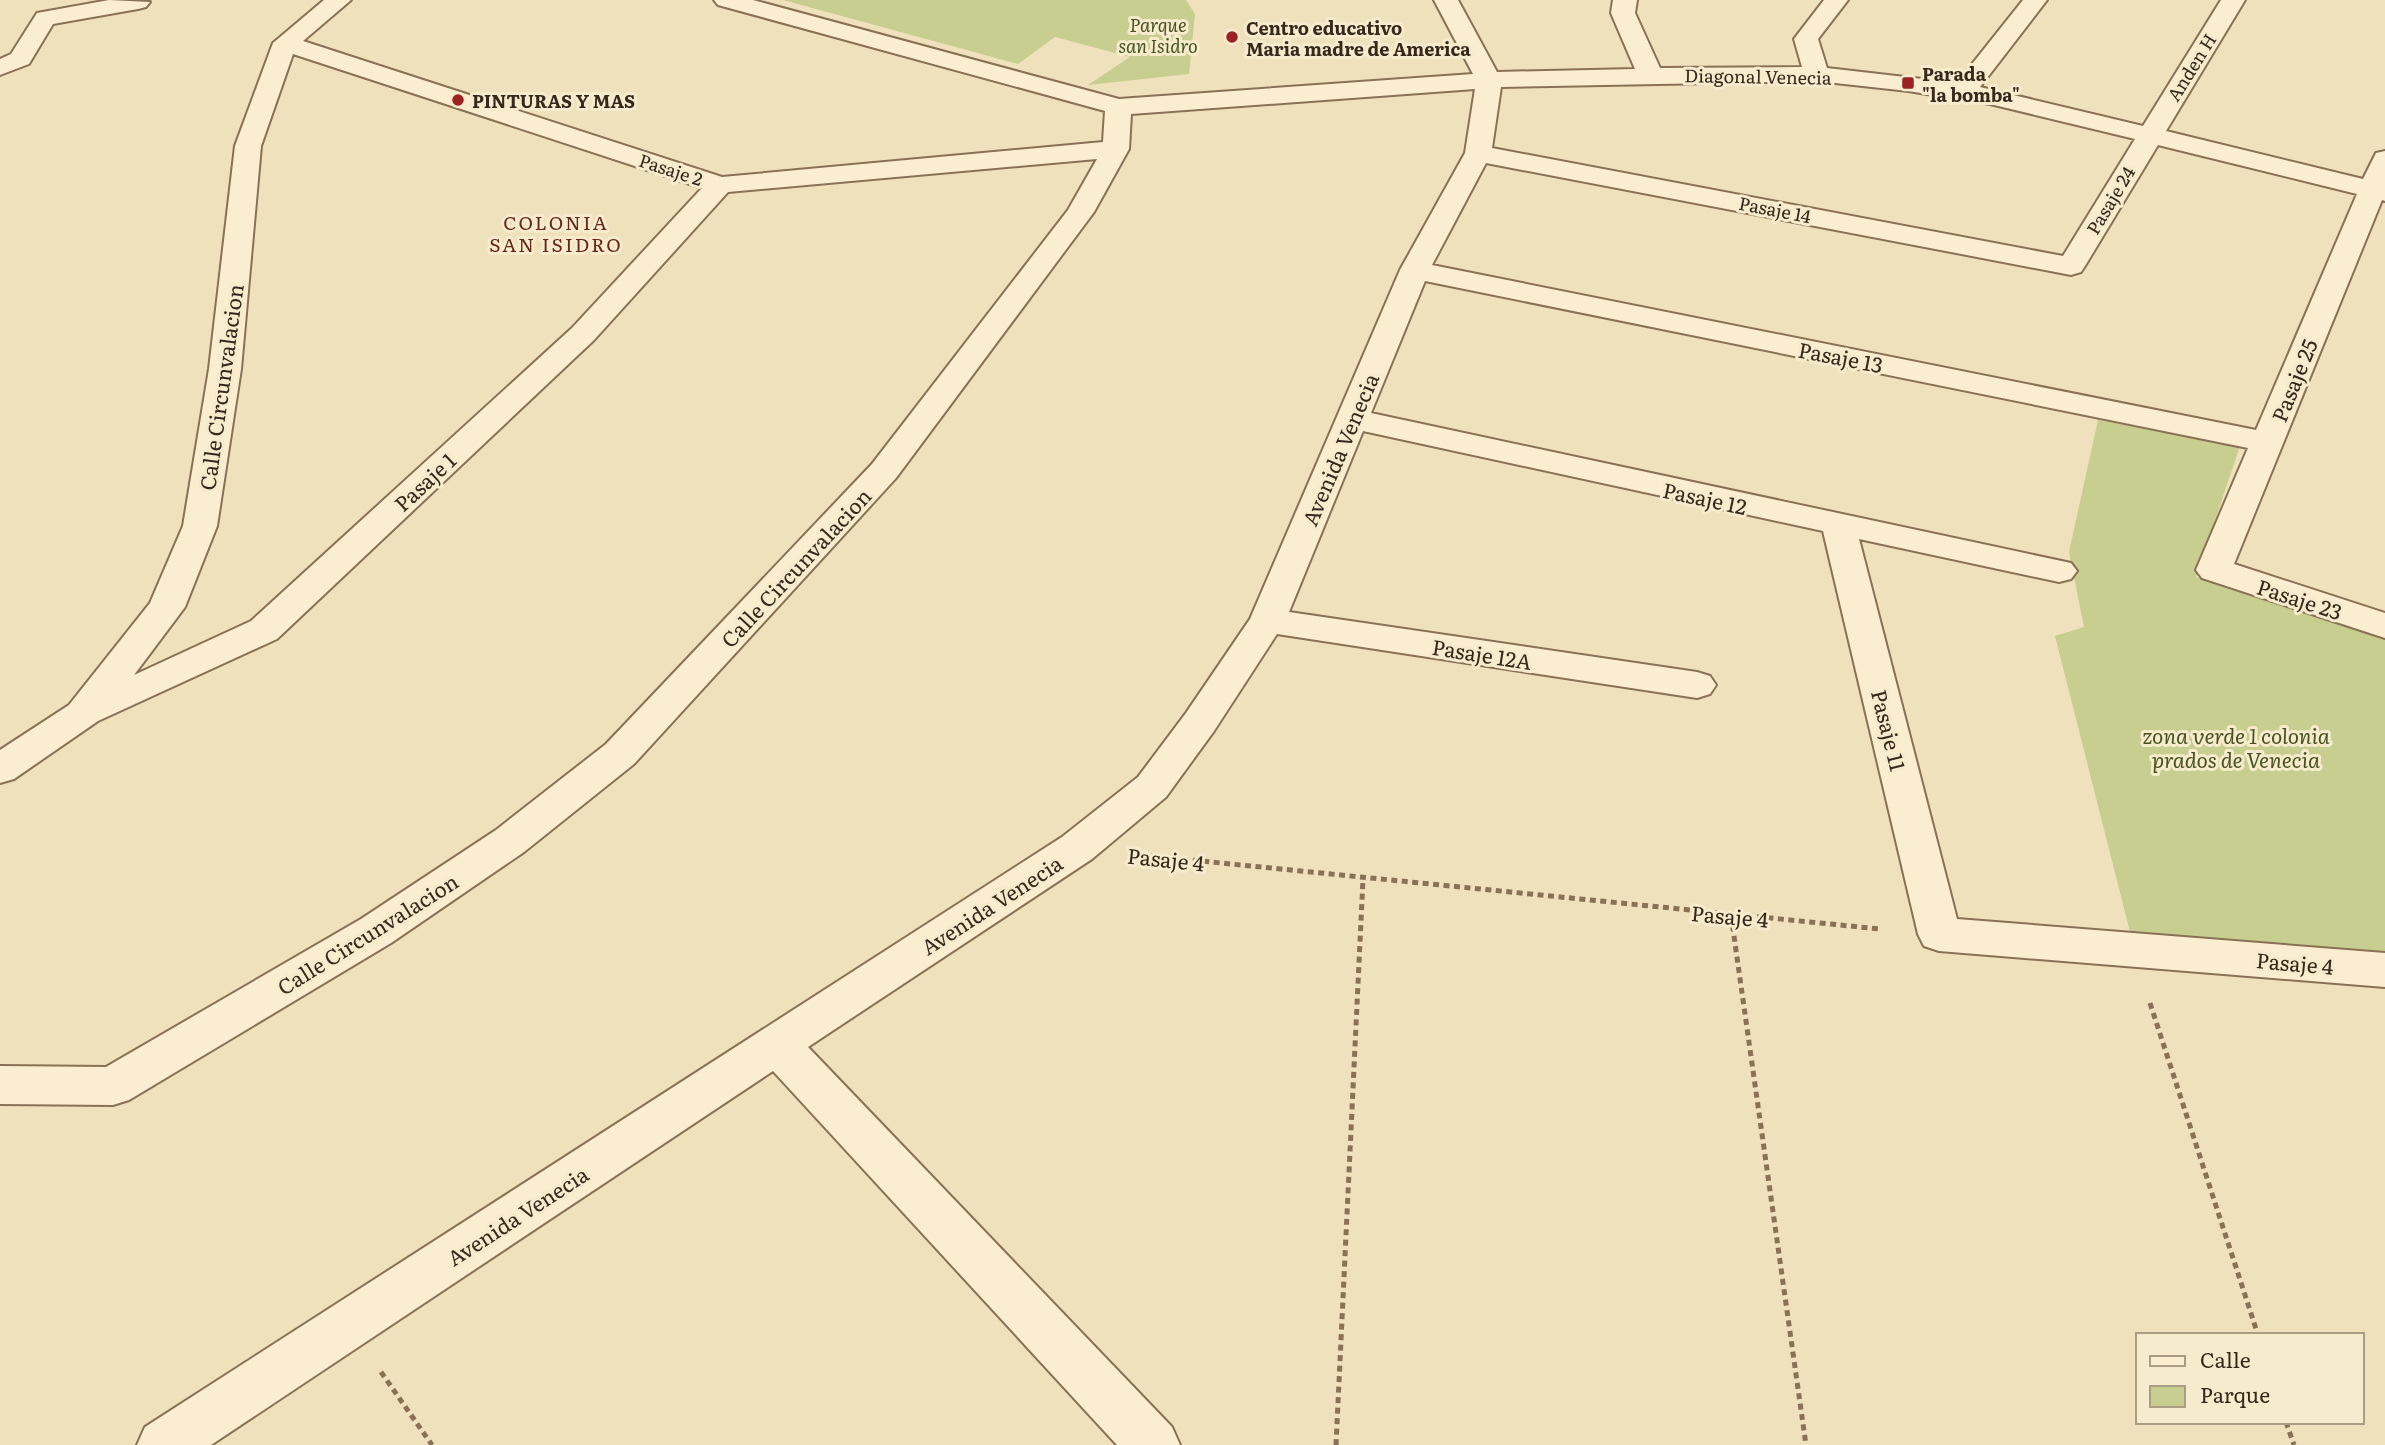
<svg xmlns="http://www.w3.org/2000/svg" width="2385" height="1445" font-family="Literata,serif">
<rect width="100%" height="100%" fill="#f0e1bd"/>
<g fill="#c7ce90">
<path d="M 783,0 L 1186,0 L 1195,14 L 1189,74 L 1088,85 L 1130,57 L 1055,37 L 1018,64 Z"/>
<path d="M 2098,420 L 2240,446 L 2196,577 L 2385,639 L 2385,960 L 2130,932 L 2055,636 L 2084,627 L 2069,552 Z"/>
</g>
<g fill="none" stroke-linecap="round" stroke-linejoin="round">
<g stroke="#887155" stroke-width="4">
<g id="minor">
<path d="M 109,0 L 150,2 L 146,7 L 138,9 L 53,24 L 29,64 L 0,75 L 0,59 L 11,54 L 37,13 Z"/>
<path d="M 324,0 L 351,0 L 303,41 L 722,177 L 1103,142 L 1105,111 L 718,5 L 714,0 L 753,0 L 1119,99 L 1473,74 L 1434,0 L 1458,0 L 1497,72 L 1635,69 L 1611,13 L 1613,0 L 1637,0 L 1635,13 L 1660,68 L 1802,67 L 1794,39 L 1824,0 L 1848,0 L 1818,39 L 1827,68 L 1957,83 L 2023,0 L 2047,0 L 1980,87 L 2143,126 L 2221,0 L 2245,0 L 2166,131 L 2363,179 L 2376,153 L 2385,151 L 2385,201 L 2382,200 L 2234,564 L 2385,613 L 2385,638 L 2202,578 L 2196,570 L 2248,448 L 1425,281 L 1371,413 L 2071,563 L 2077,571 L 2071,579 L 2059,582 L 1859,539 L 1957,919 L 2385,953 L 2385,987 L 1939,951 L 1924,946 L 1918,934 L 1823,531 L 1363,431 L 1289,612 L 1697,672 L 1710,676 L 1716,685 L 1710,694 L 1697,698 L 1277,634 L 1214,731 L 1166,797 L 1092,859 L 808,1047 L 1172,1427 L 1180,1445 L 1117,1445 L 773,1071 L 211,1445 L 137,1445 L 145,1427 L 1062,837 L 1138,777 L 1186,713 L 1250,619 L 1400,270 L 1465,153 L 1475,89 L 1131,114 L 1129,149 L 1094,212 L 896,478 L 634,764 L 524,852 L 391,943 L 129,1100 L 113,1105 L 0,1104 L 0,1066 L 106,1067 L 361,919 L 496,830 L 606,744 L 872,464 L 1068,210 L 1097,159 L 728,192 L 594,340 L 277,639 L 98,721 L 14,779 L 0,783 L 0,750 L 69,705 L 150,603 L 183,526 L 209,369 L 235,146 L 273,43 ZM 293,54 L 702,188 L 572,328 L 251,621 L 134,675 L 185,607 L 217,526 L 241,369 L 261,146 ZM 1817,81 L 1908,91 L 1990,104 L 2135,139 L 2063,256 L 1492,148 L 1501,87 ZM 2158,145 L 2357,194 L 2256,430 L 1432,265 L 1486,163 L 2071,275 L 2081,272 L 2085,266 Z"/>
</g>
</g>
<g stroke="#887155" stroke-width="5" stroke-dasharray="6 4.5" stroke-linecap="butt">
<path d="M 1151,856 L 1880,929"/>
<path d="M 1731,915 L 1806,1445"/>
<path d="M 2150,1003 L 2258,1335"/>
<path d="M 381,1372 L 432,1445"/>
<path d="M 2286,1422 L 2294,1445"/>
<path d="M 1336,1445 L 1363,879"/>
</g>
<use href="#minor" fill="#fbeed0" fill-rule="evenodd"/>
</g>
<g fill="#9a2223" stroke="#f7ebcd" stroke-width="2.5">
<circle cx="1232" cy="37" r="7"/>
<rect x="1901" y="76" width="14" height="14" rx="3.5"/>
<circle cx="458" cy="100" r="7"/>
</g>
<g text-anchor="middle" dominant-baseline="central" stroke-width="6" stroke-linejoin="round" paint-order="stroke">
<g font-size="18" font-style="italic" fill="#475420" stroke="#f7ebcd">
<text x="1158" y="24">Parque<tspan x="1158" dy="21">san Isidro</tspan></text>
</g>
<g font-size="18" font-weight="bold" fill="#37281b" stroke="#f7ebcd" text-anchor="start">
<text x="1246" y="27">Centro educativo<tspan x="1246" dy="21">Maria madre de America</tspan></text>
<text x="1922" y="73">Parada<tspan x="1922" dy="21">"la bomba"</tspan></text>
<text x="472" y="100">PINTURAS Y MAS</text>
</g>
<g font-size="18" fill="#37281b" stroke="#f7ebcd">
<text transform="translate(2191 67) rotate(-58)">Anden H</text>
<text transform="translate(1758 76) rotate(1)">Diagonal Venecia</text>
<text transform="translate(671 169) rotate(18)">Pasaje 2</text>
<text transform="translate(2110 200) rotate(-59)">Pasaje 24</text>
<text transform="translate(1775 209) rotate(11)">Pasaje 14</text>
</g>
<g font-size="19" letter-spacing="2" fill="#662818" stroke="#f7ebcd">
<text x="556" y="222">COLONIA<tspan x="556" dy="22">SAN ISIDRO</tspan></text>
</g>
<g font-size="21" fill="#37281b" stroke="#f7ebcd">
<text transform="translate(1841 356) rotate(11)">Pasaje 13</text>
<text transform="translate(2293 380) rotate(-68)">Pasaje 25</text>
<text transform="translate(220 387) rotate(-82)">Calle Circunvalacion</text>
<text transform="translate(1339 449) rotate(-67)">Avenida Venecia</text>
<text transform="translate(424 481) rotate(-43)">Pasaje 1</text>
<text transform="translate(1705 497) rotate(12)">Pasaje 12</text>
<text transform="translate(795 567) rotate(-47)">Calle Circunvalacion</text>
<text transform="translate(2300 598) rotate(18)">Pasaje 23</text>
<text transform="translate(1482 653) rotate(9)">Pasaje 12A</text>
<text transform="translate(1890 730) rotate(76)">Pasaje 11</text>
<text transform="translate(1166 858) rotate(6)">Pasaje 4</text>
<text transform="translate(991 904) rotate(-33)">Avenida Venecia</text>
<text transform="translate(1730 915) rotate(5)">Pasaje 4</text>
<text transform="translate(367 933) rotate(-32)">Calle Circunvalacion</text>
<text transform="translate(2295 962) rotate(5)">Pasaje 4</text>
<text transform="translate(517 1215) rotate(-33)">Avenida Venecia</text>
</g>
<g font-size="21" font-style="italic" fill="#475420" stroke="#f7ebcd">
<text x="2236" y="734">zona verde 1 colonia<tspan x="2236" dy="24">prados de Venecia</tspan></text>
</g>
</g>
<rect x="2136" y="1333" width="228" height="91" fill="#f7ebcd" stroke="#aa9d86" stroke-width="2"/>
<rect x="2150" y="1356" width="35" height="10" fill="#fbeed0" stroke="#aa9d86" stroke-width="2"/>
<text x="2200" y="1368" font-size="21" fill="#37281b">Calle</text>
<rect x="2150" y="1386" width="35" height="21" fill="#c7ce90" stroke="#aa9d86" stroke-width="2"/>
<text x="2200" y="1403" font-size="21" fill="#37281b">Parque</text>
</svg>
